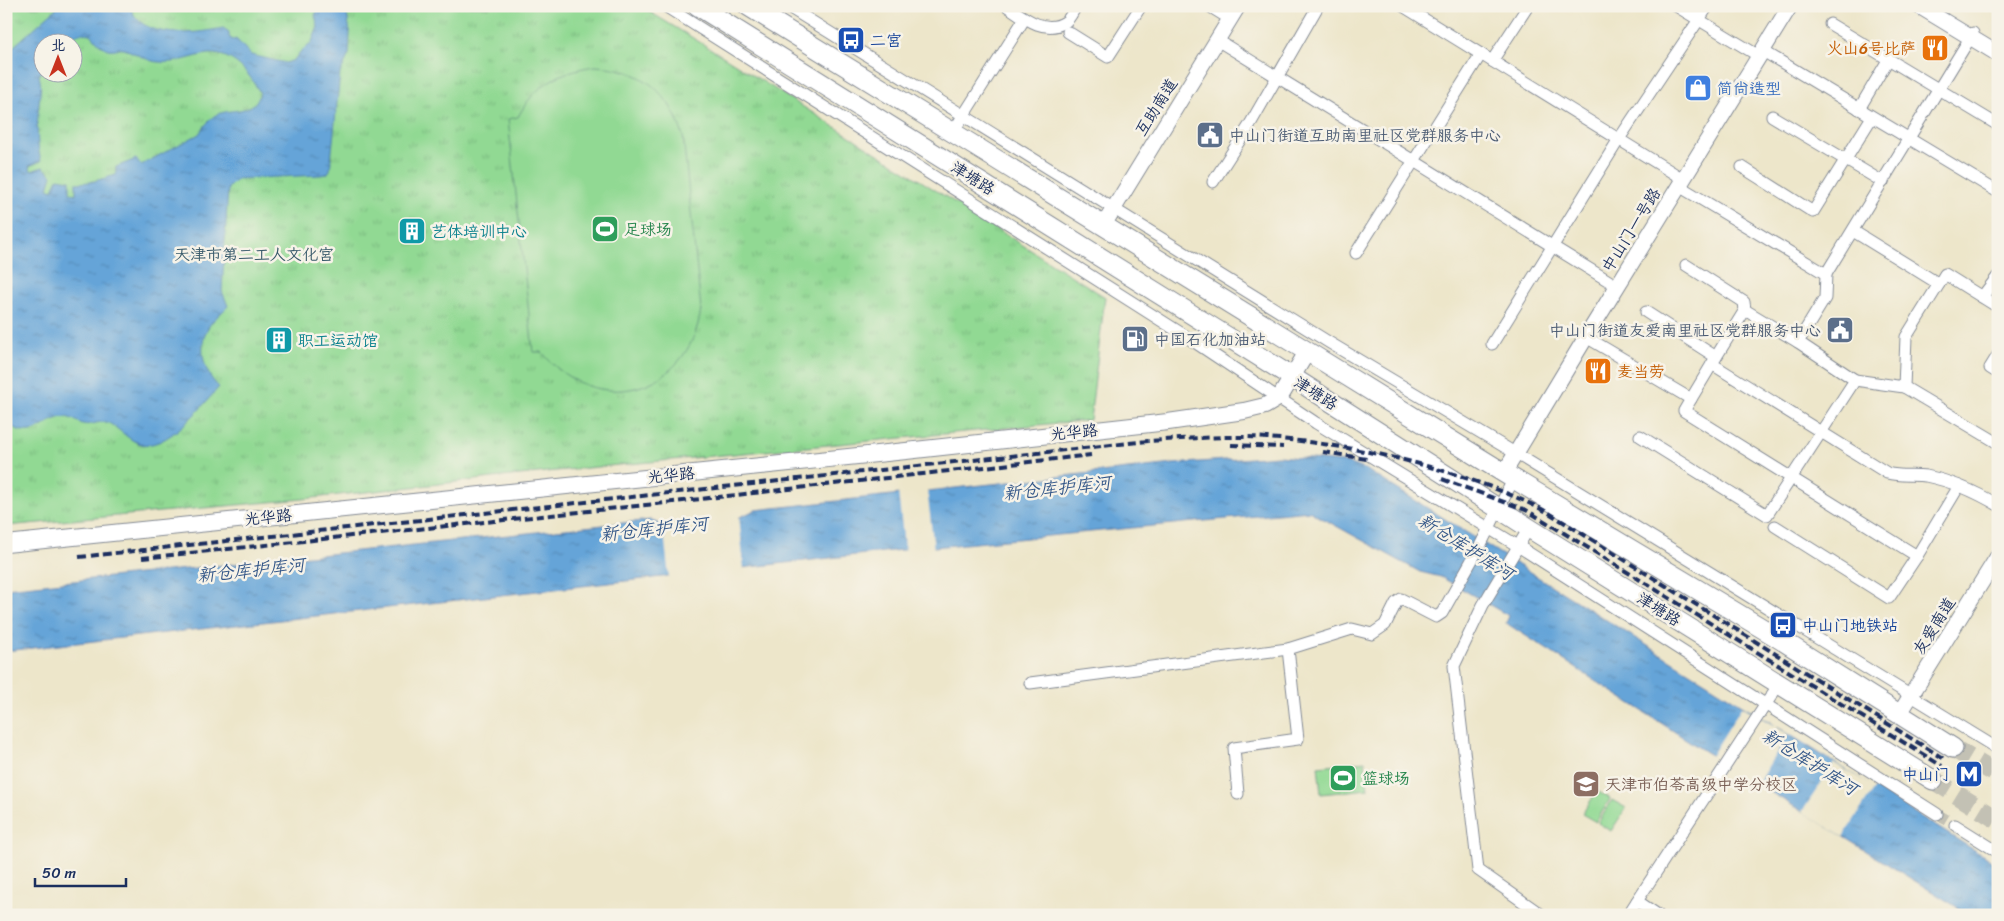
<svg xmlns="http://www.w3.org/2000/svg" width="2004" height="921" font-family="Sriracha,'LXGW WenKai TC',sans-serif">
<defs>
<pattern id="park-tufts" width="24" height="20" patternUnits="userSpaceOnUse" patternTransform="scale(1.25)"><rect width="24" height="20" fill="#91d993"/><path d="M3 7l-1-3M5 7V3M7 7l1-3M15 17l-1-3M17 17v-4M19 17l1-3" fill="none" stroke="#7cbb81"/></pattern>
<pattern id="water-ripples" width="26" height="14" patternUnits="userSpaceOnUse" patternTransform="scale(1.25)"><rect width="26" height="14" fill="#65a4d8"/><path d="M2 4q2-2 4 0t4 0M15 11q2-2 4 0t4 0" fill="none" stroke="#5286b2"/></pattern>
</defs>
<rect width="100%" height="100%" fill="#f7f3e8"/>
<filter id="ink" filterUnits="userSpaceOnUse"><feTurbulence type="fractalNoise" baseFrequency=".02" numOctaves="2"/><feDisplacementMap in="SourceGraphic" scale="10" xChannelSelector="R" yChannelSelector="G"/><feConvolveMatrix kernelMatrix="1 2 1 2 8 2 1 2 1" color-interpolation-filters="sRGB"/></filter>
<filter id="wash" filterUnits="userSpaceOnUse"><feTurbulence type="fractalNoise" baseFrequency=".0096" numOctaves="4" result="noise"/><feDisplacementMap in="SourceGraphic" scale="20" xChannelSelector="R" yChannelSelector="G"/><feGaussianBlur stdDeviation="1.12" result="paint"/><feColorMatrix in="noise" values="0 0 0 0 0 0 0 0 0 0 0 0 0 0 0 0 0 1.4 0 .05"/><feComposite in="paint" operator="in"/></filter>
<g filter="url(#wash)">
<rect width="100%" height="100%" fill="#ede6ca"/>
<path fill="url(#park-tufts)" stroke="#568478" fill-rule="evenodd" d="M 6,6 L 640,6 L 721,55 L 1105,297 L 1090,420 L 556,471 L 303,499 L 6,526 ZM 42,42 L 72,42 L 72,72 L 42,72 Z"/>
<g fill="#91d993" stroke="#568478">
<path d="M 595,66 C 642,68 670,92 683,136 L 701,309 C 690,394 594,419 542,352 L 533,352 L 508,119 L 518,117 C 535,84 560,71 595,66 Z"/>
<path d="M 1365,761 L 1368,789 L 1321,794 L 1318,766 Z"/>
<path d="M 1597,791 L 1610,799 L 1596,822 L 1582,814 Z"/>
<path d="M 1612,800 L 1626,808 L 1611,831 L 1598,823 Z"/>
</g>
<g fill="url(#water-ripples)" stroke="#406a9b" fill-rule="evenodd">
<path d="M 59,6 L 130,6 C 140,41 195,34 223,28 L 229,32 L 229,37 L 233,40 L 236,39 L 251,55 L 286,63 L 294,60 L 301,51 L 311,44 L 318,27 L 315,15 L 320,6 L 346,6 L 350,33 L 349,54 L 340,73 L 330,170 L 327,174 L 320,175 L 237,179 L 228,188 L 222,291 L 228,306 C 222,313 214,318 209,326 C 197,345 203,373 219,387 C 203,405 165,454 138,443 C 127,439 116,425 106,422 C 99,421 90,426 83,424 C 77,422 73,418 65,417 C 48,417 40,434 24,431 C 18,431 11,426 6,424 L 6,57 L 12,48 ZM 82,33 L 91,34 C 96,40 101,47 108,49 C 113,50 119,48 124,49 C 135,52 148,62 159,62 C 177,64 192,56 208,54 C 233,52 250,74 260,93 C 253,117 231,106 214,116 C 208,121 203,128 199,134 L 141,165 L 136,159 L 116,167 L 116,175 L 91,182 L 76,183 L 76,194 L 70,193 L 70,180 L 58,178 L 53,190 L 48,188 L 52,175 L 43,167 L 31,171 L 29,166 L 41,161 C 36,144 37,121 39,103 C 40,91 42,87 39,76 L 42,69 L 42,42 L 63,42 L 70,36 Z"/>
<path d="M 1278,456 L 1343,462 L 1365,469 L 1998,865 L 1998,915 L 1970,915 L 1706,752 L 1506,623 L 1509,616 L 1441,577 L 1420,572 L 1309,511 L 892,551 L 6,651 L 6,588 L 651,520 L 664,526 L 738,518 L 755,510 L 1173,464 Z"/>
</g>
<g fill="#ede6ca">
<path d="M 927,489 L 934,550 L 905,553 L 898,492 Z"/>
<path d="M 739,515 L 744,570 L 669,578 L 663,523 Z"/>
<path d="M 1742,706 L 1788,734 L 1756,786 L 1710,758 Z"/>
<path d="M 1834,763 L 1875,787 L 1843,837 L 1802,812 Z"/>
</g>
</g>
<g filter="url(#ink)">
<g fill="none" stroke-linecap="round" stroke-linejoin="round">
<path stroke="#c3c1b4" stroke-width="11" stroke-dasharray="11 5.5" stroke-linecap="butt" d="M 1937,814 L 1955,825"/>
<g stroke="#c3c1b4" stroke-width="19" stroke-dasharray="19 9" stroke-linecap="butt">
<path d="M 1953,748 L 1998,775"/>
<path d="M 1933,780 L 1998,820"/>
</g>
<g stroke="#848a94" stroke-width="13">
<g id="minor">
<path d="M 665,6 L 1184,335 L 1316,423 L 1518,546 L 1937,814"/>
<path d="M 787,6 L 1330,343 L 1515,453 L 1998,749"/>
<path d="M 1007,6 C 1023,17 1045,35 1065,22 C 1070,19 1073,11 1076,6"/>
<path d="M 1209,6 L 1230,19"/>
<path d="M 1403,6 L 1683,179"/>
<path d="M 1676,6 L 1759,56"/>
<path d="M 1830,24 L 1998,125"/>
<path d="M 1068,32 L 1108,57 L 1141,6"/>
<path d="M 1217,40 L 1617,286"/>
<path d="M 1763,51 L 1998,192"/>
<path d="M 1492,61 L 1528,6"/>
<path d="M 1859,109 L 1888,60"/>
<path d="M 1772,116 L 1883,182"/>
<path d="M 953,132 L 1025,18"/>
<path d="M 1742,167 L 1813,212 L 1872,117"/>
<path d="M 1213,182 L 1249,126 L 1318,6"/>
<path d="M 1679,186 L 1826,274 L 1973,33"/>
<path d="M 1853,231 L 1939,284 L 1906,337 L 1904,387 L 1998,443"/>
<path d="M 1356,253 L 1481,54"/>
<path d="M 1686,265 L 1744,302 L 1745,310"/>
<path d="M 1939,284 L 1945,274 L 1998,307"/>
<path d="M 1982,297 L 1998,276"/>
<path d="M 1646,312 L 1716,357 L 1712,364 L 1887,473 C 1902,477 1912,474 1926,476 C 1951,481 1976,492 1998,505"/>
<path d="M 1586,337 L 1691,399 L 1684,411 L 1917,556 L 1959,486"/>
<path d="M 1492,344 L 1619,139 L 1708,6"/>
<path d="M 1998,355 L 1990,368 L 1998,373"/>
<path d="M 1716,357 L 1745,310 L 1798,342"/>
<path d="M 1855,380 L 1904,387"/>
<path d="M 1691,399 L 1712,364"/>
<path d="M 1640,436 L 1767,515 L 1855,380 L 1798,342 L 1825,298 L 1826,274"/>
<path d="M 1775,526 L 1889,598 L 1917,556"/>
<path d="M 1529,528 L 1483,605 L 1454,666 L 1478,870 L 1542,915"/>
<path d="M 1030,683 L 1288,649 L 1352,629 L 1372,634 L 1385,625 L 1396,603 L 1401,599 L 1436,617 L 1442,613 L 1481,544 L 1514,478"/>
<path d="M 1238,794 L 1234,748 L 1298,739 L 1288,649"/>
<path d="M 1955,825 L 1998,852"/>
<path d="M 1628,915 L 1637,901"/>
<path d="M 1658,915 L 1637,901 L 1779,684"/>
</g>
</g>
<g stroke="#848a94" stroke-width="17">
<g id="tertiary">
<path d="M 1919,6 L 1998,54"/>
<path d="M 1103,226 L 1238,6"/>
<path d="M 1504,473 L 1586,337 L 1790,6"/>
<path d="M 1900,713 L 1998,556"/>
</g>
</g>
<g stroke="#848a94" stroke-width="18">
<path id="secondary" d="M 6,544 L 906,451 L 1168,422 L 1244,411 L 1265,406 L 1280,397 L 1307,352"/>
</g>
<g stroke="#848a94" stroke-width="21">
<g id="primary">
<path d="M 698,6 L 1292,377 L 1529,528 L 1933,780"/>
<path d="M 748,6 L 1504,473 L 1775,636 L 1953,748"/>
</g>
</g>
<use href="#minor" stroke="#fff" stroke-width="11"/>
<use href="#tertiary" stroke="#fff" stroke-width="15"/>
<use href="#secondary" stroke="#fff" stroke-width="16"/>
<use href="#primary" stroke="#fff" stroke-width="19"/>
<g stroke="#1b2f5e" stroke-width="4" stroke-dasharray="8 4" stroke-linecap="butt">
<path d="M 1231,445 L 1283,447"/>
<path d="M 1323,452 L 1367,459"/>
<path d="M 1442,479 L 1526,510 L 1546,522 L 1942,766"/>
<path d="M 79,557 L 1148,441 C 1188,439 1227,435 1267,438 C 1357,444 1469,471 1549,513 L 1946,760"/>
<path d="M 142,558 L 656,504 L 1091,455"/>
</g>
</g>
</g>
<defs>
<g id="bus-square" transform="scale(1.4375)"><rect x="-9" y="-9" width="18" height="18" rx="4" fill="#1a4fb4" stroke="#f7f3e8"/><path d="M-5-6H5V4H4V6H2V4H-2V6H-4V4H-5ZM-3.5-4V0h7V-4ZM-3.5 1.2v1.5H-2V1.2ZM2 1.2v1.5H3.5V1.2Z" fill="#fff"/></g>
<g id="restaurant-square" transform="scale(1.4375)"><rect x="-9" y="-9" width="18" height="18" rx="4" fill="#e8710a" stroke="#f7f3e8"/><path d="M-5-6h1v4h1v-4h1v4h1v-4h1v5L-1.5 .5V6h-2V.5L-5-1ZM5-6V6H3V1.5H1.5Q1.5-4 5-6Z" fill="#fff"/></g>
<g id="shop-square" transform="scale(1.4375)"><rect x="-9" y="-9" width="18" height="18" rx="4" fill="#3f7fe0" stroke="#f7f3e8"/><path d="M-5-2.5h2.3a2.7 3.5 0 0 1 5.4 0H5L5.5 6h-11ZM-1.5-2.5h3a1.5 2.3 0 0 0-3 0Z" fill="#fff"/></g>
<g id="civic-square" transform="scale(1.4375)"><rect x="-9" y="-9" width="18" height="18" rx="4" fill="#5c6f8a" stroke="#f7f3e8"/><path d="M-.6-6.5H3V-4.5H.6V-3L4-1V1h2V6H-6V1h2V-1L-.6-3ZM-1.2 2.5V6h2.4V2.5Z" fill="#fff"/></g>
<g id="stadium-square" transform="scale(1.4375)"><rect x="-9" y="-9" width="18" height="18" rx="4" fill="#2e9e5b" stroke="#f7f3e8"/><path d="M0-5a6.5 5 0 1 0 0 10a6.5 5 0 1 0 0-10ZM-3.5-1.8h7v3.6h-7Z" fill="#fff"/></g>
<g id="building-square" transform="scale(1.4375)"><rect x="-9" y="-9" width="18" height="18" rx="4" fill="#0f9aa8" stroke="#f7f3e8"/><path d="M-4-6H4V6H1V3H-1V6H-4ZM-2.5-4.3h1.7v1.8h-1.7ZM.8-4.3h1.7v1.8H.8ZM-2.5-1h1.7V.8h-1.7ZM.8-1h1.7V.8H.8Z" fill="#fff"/></g>
<g id="fuel-square" transform="scale(1.4375)"><rect x="-9" y="-9" width="18" height="18" rx="4" fill="#5c6f8a" stroke="#f7f3e8"/><path d="M-5.5-6h7V0h2V4h1.3V-2.5L3-4.5l.8-.8L6-3V5H2.5V1h-1V6h-7ZM-4.2-4.7v3.2H.2V-4.7Z" fill="#fff"/></g>
<g id="metro-square" transform="scale(1.4375)"><rect x="-9" y="-9" width="18" height="18" rx="4" fill="#1a4fb4" stroke="#f7f3e8"/><path d="M-5.5 5V-5H-3L0 0L3-5H5.5V5H3V-.5L0 4L-3-.5V5Z" fill="#fff"/></g>
<g id="school-square" transform="scale(1.4375)"><rect x="-9" y="-9" width="18" height="18" rx="4" fill="#8d6e63" stroke="#f7f3e8"/><path d="M0-5L7-2L0 1L-7-2ZM-4 1L0 2.5L4 1V4Q0 6-4 4Z" fill="#fff"/></g>
</defs>
<g fill-rule="evenodd">
<use href="#bus-square" x="851" y="40"/>
<use href="#restaurant-square" x="1935" y="48"/>
<use href="#shop-square" x="1698" y="88"/>
<use href="#civic-square" x="1210" y="135"/>
<use href="#stadium-square" x="605" y="229"/>
<use href="#building-square" x="412" y="231"/>
<use href="#civic-square" x="1840" y="330"/>
<use href="#fuel-square" x="1135" y="339"/>
<use href="#building-square" x="279" y="340"/>
<use href="#restaurant-square" x="1598" y="371"/>
<use href="#bus-square" x="1783" y="625"/>
<use href="#metro-square" x="1969" y="774"/>
<use href="#stadium-square" x="1343" y="778"/>
<use href="#school-square" x="1586" y="784"/>
</g>
<g text-anchor="middle" dominant-baseline="central" stroke-width="5" stroke-linejoin="round" paint-order="stroke">
<g font-size="16" fill="#164399" stroke="#f7f3e8" text-anchor="start">
<text x="870" y="40">二宫</text>
<text x="1802" y="625">中山门地铁站</text>
<text x="1950" y="774" text-anchor="end">中山门</text>
</g>
<g font-size="16" fill="#c56008" stroke="#f7f3e8" text-anchor="end">
<text x="1916" y="48">火山6号比萨</text>
<text x="1617" y="371" text-anchor="start">麦当劳</text>
</g>
<g font-size="16" fill="#366cbe" stroke="#f7f3e8" text-anchor="start">
<text x="1717" y="88">简尚造型</text>
</g>
<g font-size="16" fill="#1b2f5e" stroke="#f7f3e8">
<text transform="translate(1156 107) rotate(-58)">互助南道</text>
<text transform="translate(973 178) rotate(32)">津塘路</text>
<text transform="translate(1631 230) rotate(-58)">中山门一号路</text>
<text transform="translate(1316 393) rotate(32)">津塘路</text>
<text transform="translate(1074 432) rotate(-6)">光华路</text>
<text transform="translate(671 475) rotate(-6)">光华路</text>
<text transform="translate(268 517) rotate(-6)">光华路</text>
<text transform="translate(1659 609) rotate(32)">津塘路</text>
<text transform="translate(1934 626) rotate(-58)">友爱南道</text>
</g>
<g font-size="16" fill="#4e5e75" stroke="#f7f3e8" text-anchor="start">
<text x="1229" y="135">中山门街道互助南里社区党群服务中心</text>
<text x="1821" y="330" text-anchor="end">中山门街道友爱南里社区党群服务中心</text>
<text x="1154" y="339">中国石化加油站</text>
</g>
<g font-size="16" fill="#27864d" stroke="#f7f3e8" text-anchor="start">
<text x="624" y="229">足球场</text>
<text x="1362" y="778">篮球场</text>
</g>
<g font-size="16" fill="#0d838f" stroke="#f7f3e8" text-anchor="start">
<text x="431" y="231">艺体培训中心</text>
<text x="298" y="340">职工运动馆</text>
</g>
<g font-size="16" fill="#385a6b" stroke="#f7f3e8">
<text x="254" y="254">天津市第二工人文化宫</text>
</g>
<g font-size="16" fill="#785e54" stroke="#f7f3e8" text-anchor="start">
<text x="1605" y="784">天津市伯苓高级中学分校区</text>
</g>
<g font-size="18" font-style="italic" fill="#355889" stroke="#f7f3e8">
<text transform="translate(1057 488) rotate(-6)">新仓库护库河</text>
<text transform="translate(654 529) rotate(-6)">新仓库护库河</text>
<text transform="translate(1466 547) rotate(32)">新仓库护库河</text>
<text transform="translate(251 570) rotate(-6)">新仓库护库河</text>
<text transform="translate(1810 762) rotate(32)">新仓库护库河</text>
</g>
</g>
<rect width="2004" height="921" fill="none" stroke="#f7f3e8" stroke-width="25"/>
<g transform="translate(58 58)"><circle r="24" fill="#f7f3e8" stroke="#9fa5b1"/>
<path d="M0-4L9 19L0 12L-9 19Z" fill="#c8321e"/>
<text y="-8" font-size="14" font-weight="bold" text-anchor="middle" fill="#1b2f5e">北</text>
</g>
<path d="M35 878v8h91v-8" fill="none" stroke="#1b2f5e" stroke-width="2.5"/>
<text x="42" y="878" font-size="15" fill="#1b2f5e" stroke="#f7f3e8" stroke-width="4" paint-order="stroke">50 m</text>
</svg>
